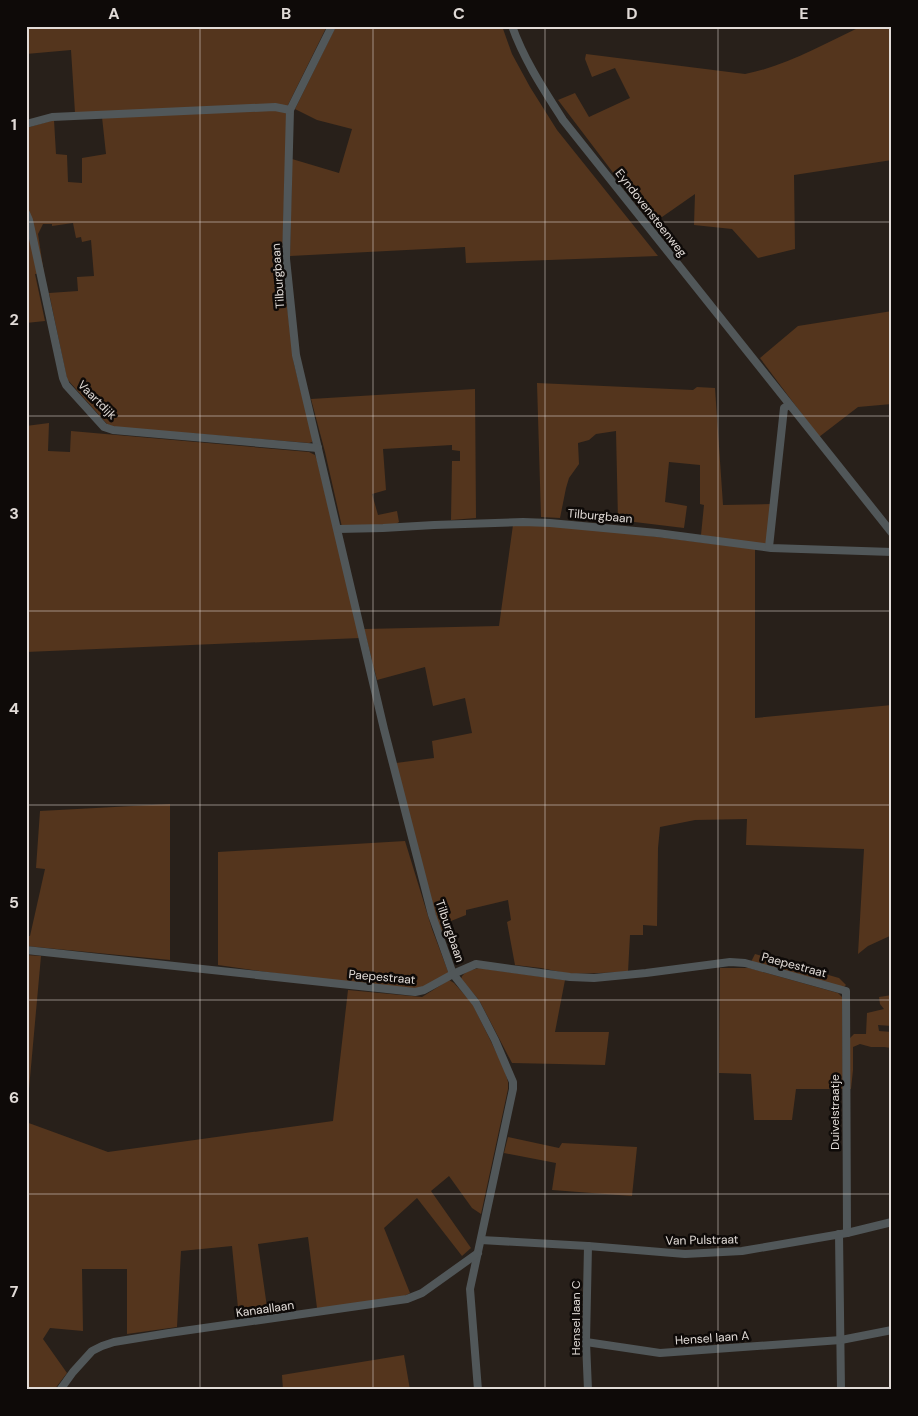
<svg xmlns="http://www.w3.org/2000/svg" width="918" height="1416" font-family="'DM Sans',sans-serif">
<rect width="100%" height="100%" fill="#28201a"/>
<g fill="#54351d">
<path d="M 26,26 L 327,26 L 287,107 L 75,113 L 71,50 L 26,54 Z"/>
<path d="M 336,26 L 502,26 L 512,54 L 530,87 L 557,130 L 658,256 L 466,263 L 465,247 L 290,256 L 292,159 L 339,173 L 352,129 L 317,120 L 295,109 Z"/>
<path d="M 862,26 L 892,26 L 892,160 L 794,175 L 795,249 L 758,258 L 732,229 L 694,225 L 695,194 L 652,224 L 558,100 L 575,93 L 589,117 L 630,98 L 615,68 L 592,77 L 585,59 L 586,54 L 745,74 C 786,66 824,44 862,26 Z"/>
<path d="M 277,109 L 284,111 L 287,114 L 282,264 L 294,364 L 313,438 L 312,442 L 309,443 L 113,427 L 107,424 L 67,379 L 49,293 L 78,291 L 77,277 L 94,276 L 91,240 L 82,242 L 81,237 L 76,238 L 73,223 L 52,226 L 52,224 L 43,224 L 38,234 L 44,273 L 35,274 L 45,321 L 26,323 L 26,128 L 54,120 L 56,154 L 67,155 L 68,182 L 82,183 L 82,158 L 106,154 L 102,117 Z"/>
<path d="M 892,311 L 892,404 L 858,407 L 819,437 L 760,358 L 798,326 Z"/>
<path d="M 537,383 L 693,390 L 697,387 L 715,388 L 723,505 L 772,504 L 767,543 L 764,545 L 701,535 L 704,505 L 700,504 L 700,465 L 669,462 L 665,502 L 687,506 L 684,528 L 618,520 L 616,431 L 596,434 L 589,440 L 578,443 L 579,464 L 569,478 L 566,488 L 560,518 L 541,517 Z"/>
<path d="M 475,389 L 476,518 L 451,520 L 452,461 L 460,461 L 460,451 L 452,450 L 452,445 L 383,449 L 386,490 L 372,494 L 378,515 L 397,511 L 399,522 L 396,524 L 342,527 L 325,452 L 311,399 Z"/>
<path d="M 49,423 L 48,451 L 70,452 L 71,431 L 309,452 L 315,455 L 317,460 L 360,638 L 26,652 L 26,426 Z"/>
<path d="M 540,524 L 593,529 L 755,549 L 755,718 L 892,705 L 892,935 L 868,946 L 858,954 L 864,849 L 746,845 L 747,819 L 695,820 L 660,827 L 658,848 L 657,926 L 643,925 L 643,935 L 630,935 L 628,972 L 570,974 L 541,968 L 515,965 L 507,922 L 511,920 L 508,900 L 466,910 L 466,915 L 446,923 L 448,934 L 442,936 L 423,871 L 396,763 L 434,758 L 432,741 L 472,733 L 465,698 L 433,706 L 425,667 L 377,680 L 364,629 L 499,626 L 513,525 Z"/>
<path d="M 170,804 L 170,960 L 26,946 L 26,936 L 30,936 L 45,869 L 36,868 L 40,811 Z"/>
<path d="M 405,841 L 432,929 L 449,974 L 429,985 L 418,989 L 295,976 L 218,965 L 218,852 Z"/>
<path d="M 755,954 L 839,978 L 846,985 L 843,988 L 751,962 Z"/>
<path d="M 26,955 L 41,956 L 26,1122 L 108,1152 L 333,1121 L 348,990 L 422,997 L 449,980 L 454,983 L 472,1003 L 504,1068 L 508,1082 L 508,1089 L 481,1214 L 472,1208 L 449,1176 L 431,1191 L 471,1248 L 462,1256 L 417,1198 L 384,1228 L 410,1293 L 399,1299 L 317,1308 L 308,1237 L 258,1244 L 268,1314 L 239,1318 L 232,1246 L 181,1251 L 177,1327 L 127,1334 L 127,1269 L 82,1269 L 83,1331 L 50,1328 L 43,1339 L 67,1373 L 54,1390 L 26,1390 Z"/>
<path d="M 479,968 L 565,980 L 555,1032 L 609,1032 L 605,1065 L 512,1063 L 479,1000 L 461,979 C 463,971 472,970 479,968 Z"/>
<path d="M 720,968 L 749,968 L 838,993 L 842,997 L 843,1089 L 796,1089 L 792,1120 L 754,1120 L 751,1074 L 719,1073 Z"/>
<path d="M 892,995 L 892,1026 L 878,1025 L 879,1031 L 892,1032 L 892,1048 L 884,1047 L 871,1047 L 860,1044 L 853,1047 L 853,1070 L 851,1089 L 849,1089 L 849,1039 L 854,1034 L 866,1034 L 867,1013 L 884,1009 L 880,1004 L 879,997 Z"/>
<path d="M 508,1137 L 559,1148 L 562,1143 L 637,1147 L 632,1196 L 552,1190 L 556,1163 L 504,1153 Z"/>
<path d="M 404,1355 L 410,1390 L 283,1390 L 282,1375 Z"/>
</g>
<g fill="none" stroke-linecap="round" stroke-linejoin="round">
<g stroke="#515759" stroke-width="8">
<path d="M 332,26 L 290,110 L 286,259 L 296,355 L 384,729 L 432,915 L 453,974 L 476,1003 L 495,1040 L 513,1082 L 513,1089 L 470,1289 L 478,1390"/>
<path d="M 512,26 C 524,60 544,90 563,120 L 892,533"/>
<path d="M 26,124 L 52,117 L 275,107 L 290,110"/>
<path d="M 26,213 L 29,220 L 63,378 L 66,385 L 104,427 L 113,430 L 318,448"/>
<path d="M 338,529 L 383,528 L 434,525 L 523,522 L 550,523 L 657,533 L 771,548 L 892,552"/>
<path d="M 769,547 L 784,408 L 789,405"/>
<path d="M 26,950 L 415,992 L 424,990 L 453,974 L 476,964 L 570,977 L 594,978 L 646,973 L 730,962 L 745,963 L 846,991 L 847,1233"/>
<path d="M 839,1234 L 841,1390"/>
<path d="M 481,1240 L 588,1246 L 685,1254 L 742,1251 L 847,1233 L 892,1222"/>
<path d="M 588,1246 L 586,1342 L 588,1390"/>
<path d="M 586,1342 L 660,1353 L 841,1340 L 892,1330"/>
<path d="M 60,1390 L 73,1372 L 92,1351 L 102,1346 L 114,1342 L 169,1333 L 407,1299 L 422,1293 L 478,1253"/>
</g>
</g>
<path fill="none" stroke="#e1dbd7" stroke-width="1" stroke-opacity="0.55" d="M 200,26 L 200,1390M 373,26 L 373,1390M 545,26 L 545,1390M 718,26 L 718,1390M 26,222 L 892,222M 26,416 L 892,416M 26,611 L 892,611M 26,805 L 892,805M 26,1000 L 892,1000M 26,1194 L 892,1194"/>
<g text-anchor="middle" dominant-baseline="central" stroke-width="5" stroke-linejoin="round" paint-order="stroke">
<g font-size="12" fill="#e1dbd7" stroke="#0e0a08">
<text transform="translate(651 213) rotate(52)">Eyndovensteenweg</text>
<text transform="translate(278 276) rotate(-94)">Tilburgbaan</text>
<text transform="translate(97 400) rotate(45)">Vaartdijk</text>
<text transform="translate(600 516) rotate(5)">Tilburgbaan</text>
<text transform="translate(450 931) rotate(71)">Tilburgbaan</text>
<text transform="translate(794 965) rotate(15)">Paepestraat</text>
<text transform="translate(382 977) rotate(5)">Paepestraat</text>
<text transform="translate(835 1112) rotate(-90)">Duivelstraatje</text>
<text transform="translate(702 1240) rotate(-1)">Van Pulstraat</text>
<text transform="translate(265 1309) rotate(-8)">Kanaallaan</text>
<text transform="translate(576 1318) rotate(-90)">Hensel laan C</text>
<text transform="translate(712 1338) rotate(-4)">Hensel laan A</text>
</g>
</g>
<rect width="918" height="1416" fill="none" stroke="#0e0a08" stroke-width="55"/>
<rect x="28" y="28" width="862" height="1360" fill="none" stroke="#e1dbd7" stroke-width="2"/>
<g font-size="16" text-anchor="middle" font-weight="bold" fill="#e1dbd7">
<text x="114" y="19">A</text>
<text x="286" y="19">B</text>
<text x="459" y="19">C</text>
<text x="632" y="19">D</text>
<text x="804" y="19">E</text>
<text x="14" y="130">1</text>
<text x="14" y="325">2</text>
<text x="14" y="519">3</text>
<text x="14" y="714">4</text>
<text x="14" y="908">5</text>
<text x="14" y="1103">6</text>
<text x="14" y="1297">7</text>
</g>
</svg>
